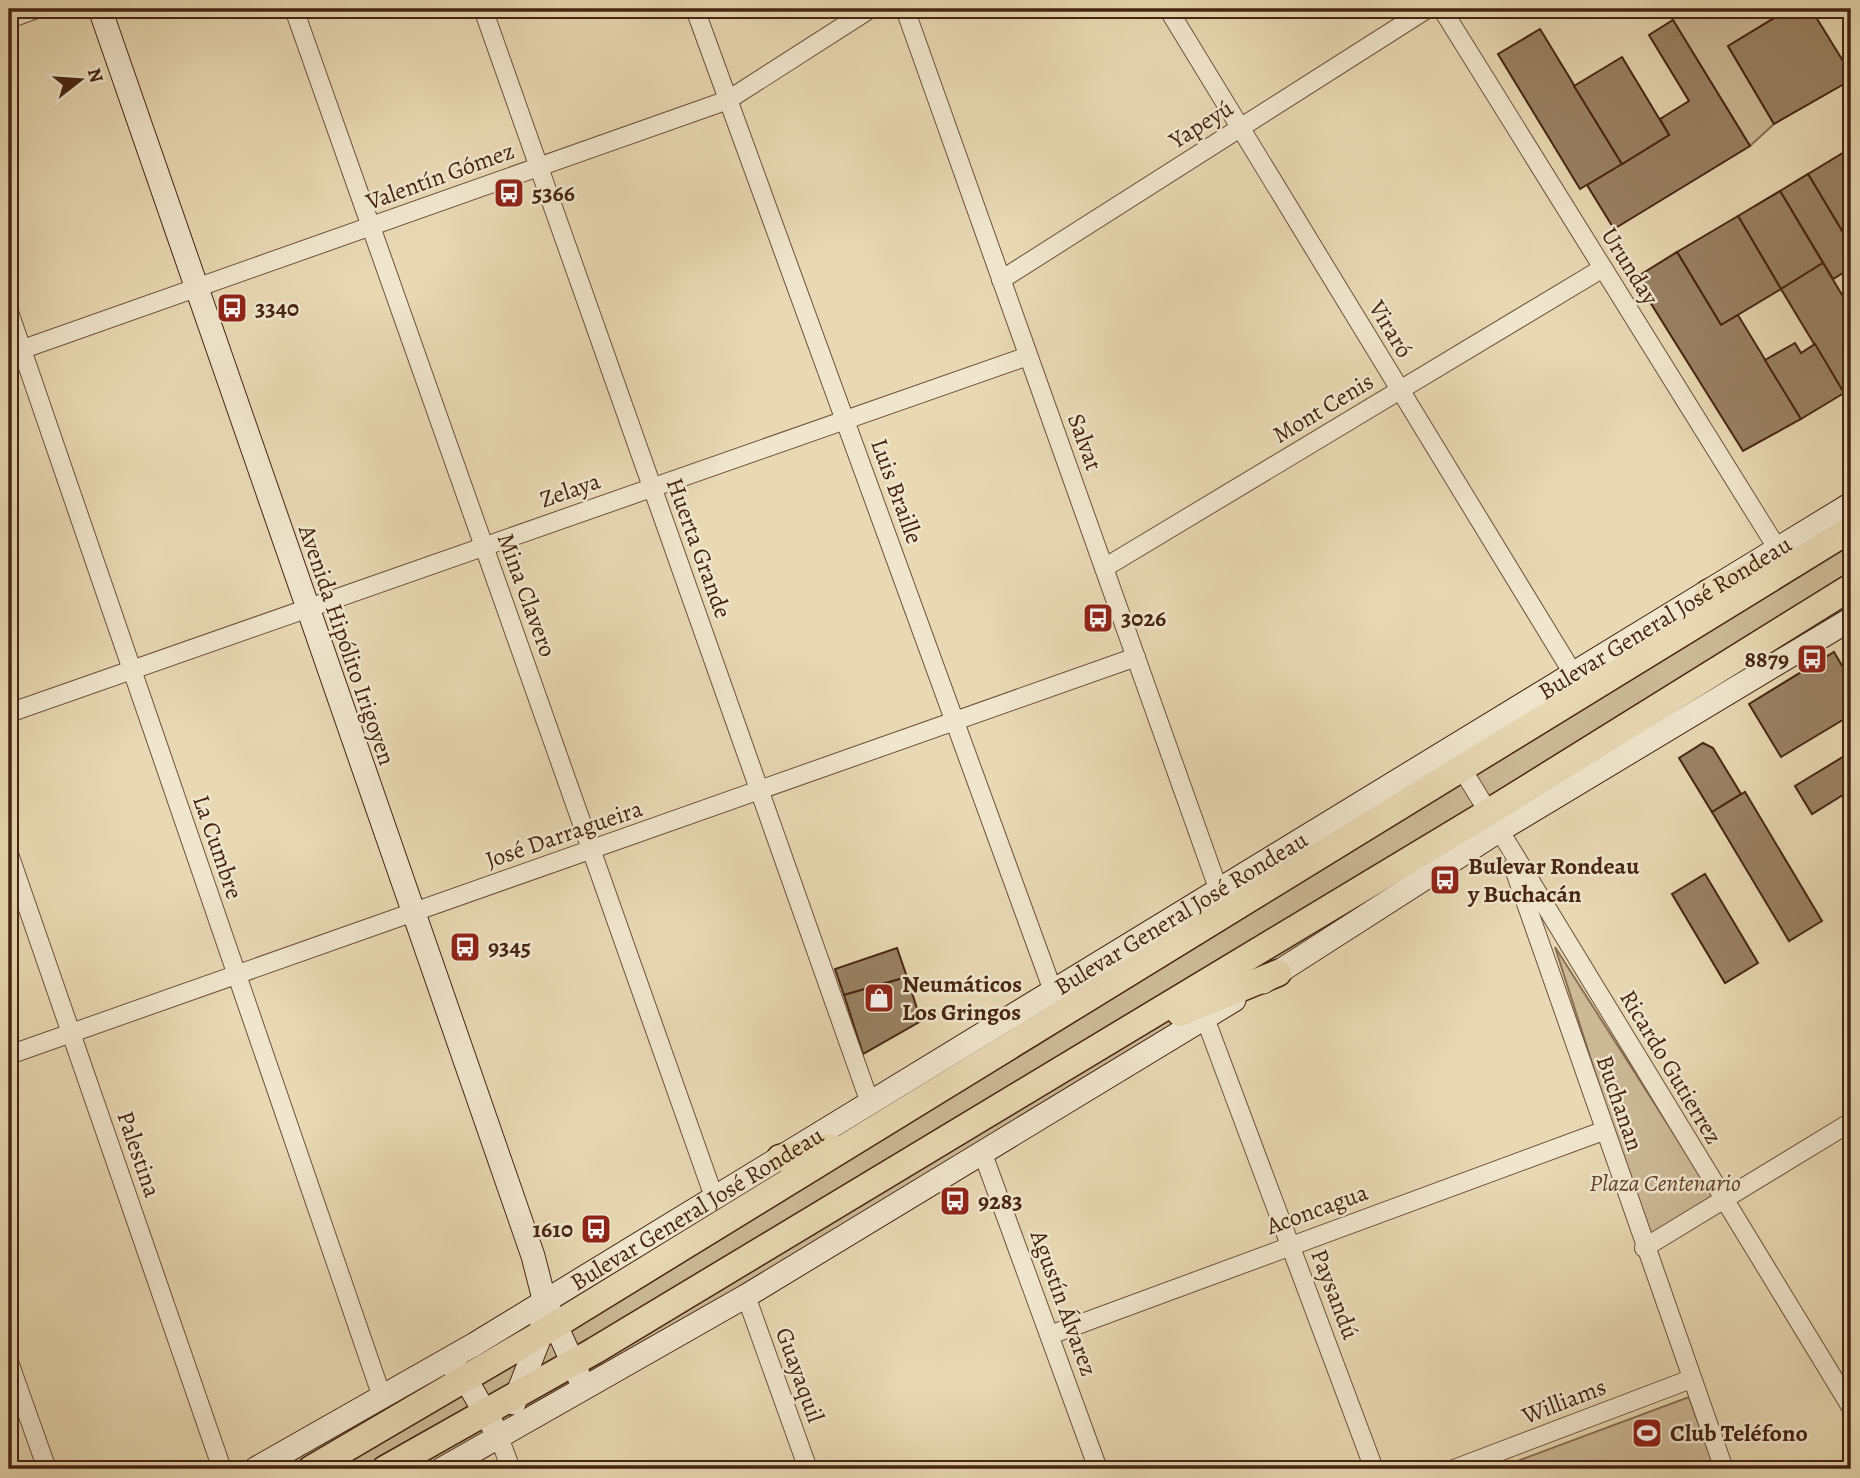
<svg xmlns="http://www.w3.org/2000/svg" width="1860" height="1478" font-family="Alegreya,serif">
<rect width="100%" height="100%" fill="#e8d9b3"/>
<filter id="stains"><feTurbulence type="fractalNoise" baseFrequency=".00286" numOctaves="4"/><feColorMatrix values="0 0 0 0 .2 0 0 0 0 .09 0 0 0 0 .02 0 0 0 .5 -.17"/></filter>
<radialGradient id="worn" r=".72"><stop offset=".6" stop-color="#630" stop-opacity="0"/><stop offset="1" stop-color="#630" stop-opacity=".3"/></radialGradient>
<g fill="#ccba97" stroke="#896f54" stroke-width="2">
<path d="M 1666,9 L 1789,9 L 1728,46 L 1774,124 L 1750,146 Z"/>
<path d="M 1851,504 L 1851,619 L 442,1469 L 255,1469 Z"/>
<path d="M 1555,947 L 1714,1197 L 1648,1238 Z"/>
<path d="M 1689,1397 L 1715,1469 L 1496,1469 Z"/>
</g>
<g fill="#9a8265" stroke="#462411" stroke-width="2">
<path d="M 1789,9 L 1811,9 L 1851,74 L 1851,80 L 1774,124 L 1728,46 Z"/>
<path d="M 1673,20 L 1750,146 L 1614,229 L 1587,185 L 1669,135 L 1660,119 L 1689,101 L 1649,35 Z"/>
<path d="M 1540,29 L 1622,164 L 1580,189 L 1498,54 Z"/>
<path d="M 1622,57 L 1669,135 L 1622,164 L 1574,86 Z"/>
<path d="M 1851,148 L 1851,246 L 1808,174 Z"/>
<path d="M 1808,174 L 1851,246 L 1851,268 L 1833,279 L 1780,191 Z"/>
<path d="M 1780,191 L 1823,263 L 1781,289 L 1738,216 Z"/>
<path d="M 1738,216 L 1781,289 L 1721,325 L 1677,252 Z"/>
<path d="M 1677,252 L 1721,325 L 1738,315 L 1801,419 L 1743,451 L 1635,278 Z"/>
<path d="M 1823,263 L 1851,310 L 1851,405 L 1781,289 Z"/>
<path d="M 1795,343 L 1801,353 L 1815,344 L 1844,393 L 1801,419 L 1765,360 Z"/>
<path d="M 1834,652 L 1851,681 L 1851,715 L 1781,757 L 1749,704 Z"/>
<path d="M 1703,743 L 1713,748 L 1741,794 L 1712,812 L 1679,758 Z"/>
<path d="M 1851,752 L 1851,790 L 1812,814 L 1795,786 Z"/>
<path d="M 1745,792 L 1822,921 L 1789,941 L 1712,812 Z"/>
<path d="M 1705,874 L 1758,963 L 1725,983 L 1672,894 Z"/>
<path d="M 897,948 L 907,977 L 844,995 L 835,969 Z"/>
<path d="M 907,977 L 921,1021 L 863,1054 L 844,995 Z"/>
</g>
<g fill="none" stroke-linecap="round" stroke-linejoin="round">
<g stroke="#6e513a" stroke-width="20">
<g id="street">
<path d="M 294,9 L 714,1197"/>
<path d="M 483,9 L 870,1103"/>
<path d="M 695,9 L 1053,991"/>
<path d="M 905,9 L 1219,891"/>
<path d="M 1168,9 L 1574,675"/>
<path d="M 1442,9 L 1777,548"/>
<path d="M 9,19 L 36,9"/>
<path d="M 1001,280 L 1427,9"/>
<path d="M 9,312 L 382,1397"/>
<path d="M 9,354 L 728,100 L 870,9"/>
<path d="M 1104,568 L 1603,268"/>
<path d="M 9,713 L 1028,356"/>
<path d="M 1456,759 L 1851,1407"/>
<path d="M 9,854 L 222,1469"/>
<path d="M 1513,866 L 1724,1469"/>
<path d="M 1205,1018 L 1374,1469"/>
<path d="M 9,1055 L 1136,657"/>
<path d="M 983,1154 L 1098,1469"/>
<path d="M 1644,1248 L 1851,1122"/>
<path d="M 746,1296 L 808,1469"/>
<path d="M 1050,1335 L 1603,1131"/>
<path d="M 9,1362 L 47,1469"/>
<path d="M 499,1437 L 511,1469"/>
<path d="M 1454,1469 L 1691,1379"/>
</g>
</g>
<g stroke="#462411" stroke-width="25">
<g id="secondary">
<path d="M 100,9 L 533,1256 L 544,1299 L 580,1379"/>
<path d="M 1263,982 L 1500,830 L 1851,619"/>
<path d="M 453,1366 L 465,1378 L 494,1428"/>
<path d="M 514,1403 L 541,1334 L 542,1323"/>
<path id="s1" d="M 255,1469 L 475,1344 L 1851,504"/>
<path d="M 442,1469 L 746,1296 L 1234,1000"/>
</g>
</g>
<g stroke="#462411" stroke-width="29">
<g id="primary">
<path d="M 1708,593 L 1757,571"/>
<path d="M 1180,1013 L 1278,973"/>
<path d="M 780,1158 L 830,1147"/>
<path d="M 311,1469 L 541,1334 L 1851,529"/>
<path d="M 385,1469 L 594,1351 L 1489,812 L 1851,587"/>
</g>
</g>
<use href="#street" stroke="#f0e6ce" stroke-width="18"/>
<use href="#secondary" stroke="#f0e6ce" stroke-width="23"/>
<use href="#primary" stroke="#e8d9b3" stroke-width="26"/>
</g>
<defs>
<g id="bus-square" transform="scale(1.575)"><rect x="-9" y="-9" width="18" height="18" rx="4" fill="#8f2418" stroke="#f0e6ce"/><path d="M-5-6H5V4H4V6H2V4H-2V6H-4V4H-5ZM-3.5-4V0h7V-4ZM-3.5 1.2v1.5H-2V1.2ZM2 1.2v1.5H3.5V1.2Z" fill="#fff"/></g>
<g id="shop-square" transform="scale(1.575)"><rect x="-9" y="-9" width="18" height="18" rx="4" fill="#8f2418" stroke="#f0e6ce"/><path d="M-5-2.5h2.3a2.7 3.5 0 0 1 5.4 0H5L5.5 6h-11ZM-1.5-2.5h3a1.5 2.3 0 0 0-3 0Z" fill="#fff"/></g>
<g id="stadium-square" transform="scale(1.575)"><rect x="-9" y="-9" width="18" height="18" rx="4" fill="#8f2418" stroke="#f0e6ce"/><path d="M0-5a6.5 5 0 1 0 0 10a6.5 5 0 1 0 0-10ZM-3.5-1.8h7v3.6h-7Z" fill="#fff"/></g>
</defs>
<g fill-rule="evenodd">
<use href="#bus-square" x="509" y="193"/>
<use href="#bus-square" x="232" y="308"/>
<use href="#bus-square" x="1098" y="618"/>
<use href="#bus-square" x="1812" y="659"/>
<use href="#bus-square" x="1445" y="880"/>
<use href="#bus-square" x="465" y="947"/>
<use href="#shop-square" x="879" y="998"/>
<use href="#bus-square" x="955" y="1201"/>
<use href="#bus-square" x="596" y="1229"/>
<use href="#stadium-square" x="1647" y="1433"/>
</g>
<g text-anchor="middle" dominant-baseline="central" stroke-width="5" stroke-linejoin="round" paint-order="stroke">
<g font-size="24" fill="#462411" stroke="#f0e6ce">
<text transform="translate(1201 124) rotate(-32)">Yapeyú</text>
<text transform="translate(440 176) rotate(-20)">Valentín Gómez</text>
<text transform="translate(1630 266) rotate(58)">Urunday</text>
<text transform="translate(1391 329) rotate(59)">Viraró</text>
<text transform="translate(1323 408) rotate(-31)">Mont Cenis</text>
<text transform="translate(1085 442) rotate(70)">Salvat</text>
<text transform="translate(570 490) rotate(-19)">Zelaya</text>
<text transform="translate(897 491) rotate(70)">Luis Braille</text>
<text transform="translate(699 548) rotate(70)">Huerta Grande</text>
<text transform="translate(527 595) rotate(70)">Mina Clavero</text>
<text stroke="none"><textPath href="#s1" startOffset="1647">Bulevar General José Rondeau</textPath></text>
<text transform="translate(347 645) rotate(71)">Avenida Hipólito Irigoyen</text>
<text transform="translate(564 834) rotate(-19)">José Darragueira</text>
<text transform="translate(218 847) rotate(71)">La Cumbre</text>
<text stroke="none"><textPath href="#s1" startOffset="1080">Bulevar General José Rondeau</textPath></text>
<text transform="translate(1671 1067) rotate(59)">Ricardo Gutierrez</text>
<text transform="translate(1620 1103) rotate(71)">Buchanan</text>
<text transform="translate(139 1154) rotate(71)">Palestina</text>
<text stroke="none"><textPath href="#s1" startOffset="513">Bulevar General José Rondeau</textPath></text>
<text transform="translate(1317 1209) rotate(-20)">Aconcagua</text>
<text transform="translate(1335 1294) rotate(69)">Paysandú</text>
<text transform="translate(1064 1303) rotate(70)">Agustín Álvarez</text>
<text transform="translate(800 1375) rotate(70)">Guayaquil</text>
<text transform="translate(1564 1401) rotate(-21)">Williams</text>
</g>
<g font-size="24" font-weight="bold" fill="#462411" stroke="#f0e6ce" text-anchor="start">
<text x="532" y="193">5366</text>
<text x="255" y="308">3340</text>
<text x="1121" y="618">3026</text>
<text x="1789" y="659" text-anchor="end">8879</text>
<text x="1468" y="866">Bulevar Rondeau<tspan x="1468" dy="28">y Buchacán</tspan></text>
<text x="488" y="947">9345</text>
<text x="902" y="984">Neumáticos<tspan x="902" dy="28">Los Gringos</tspan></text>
<text x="978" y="1201">9283</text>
<text x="573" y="1229" text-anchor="end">1610</text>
<text x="1670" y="1433">Club Teléfono</text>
</g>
<g font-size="24" font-style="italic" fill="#61422c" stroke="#f0e6ce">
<text x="1665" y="1183">Plaza Centenario</text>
</g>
</g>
<rect width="1860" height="1478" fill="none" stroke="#e8d9b3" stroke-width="35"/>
<rect x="10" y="10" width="1839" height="1457" fill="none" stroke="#462411" stroke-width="3.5"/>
<rect x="18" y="18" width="1825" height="1443" fill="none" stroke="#462411" stroke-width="2"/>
<g transform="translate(80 80) rotate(73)" stroke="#f0e6ce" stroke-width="5" paint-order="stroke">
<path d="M0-5L12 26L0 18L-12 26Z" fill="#462411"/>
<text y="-10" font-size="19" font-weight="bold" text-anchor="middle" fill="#462411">N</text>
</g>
<rect width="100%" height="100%" filter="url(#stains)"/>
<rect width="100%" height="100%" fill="url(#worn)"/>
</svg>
